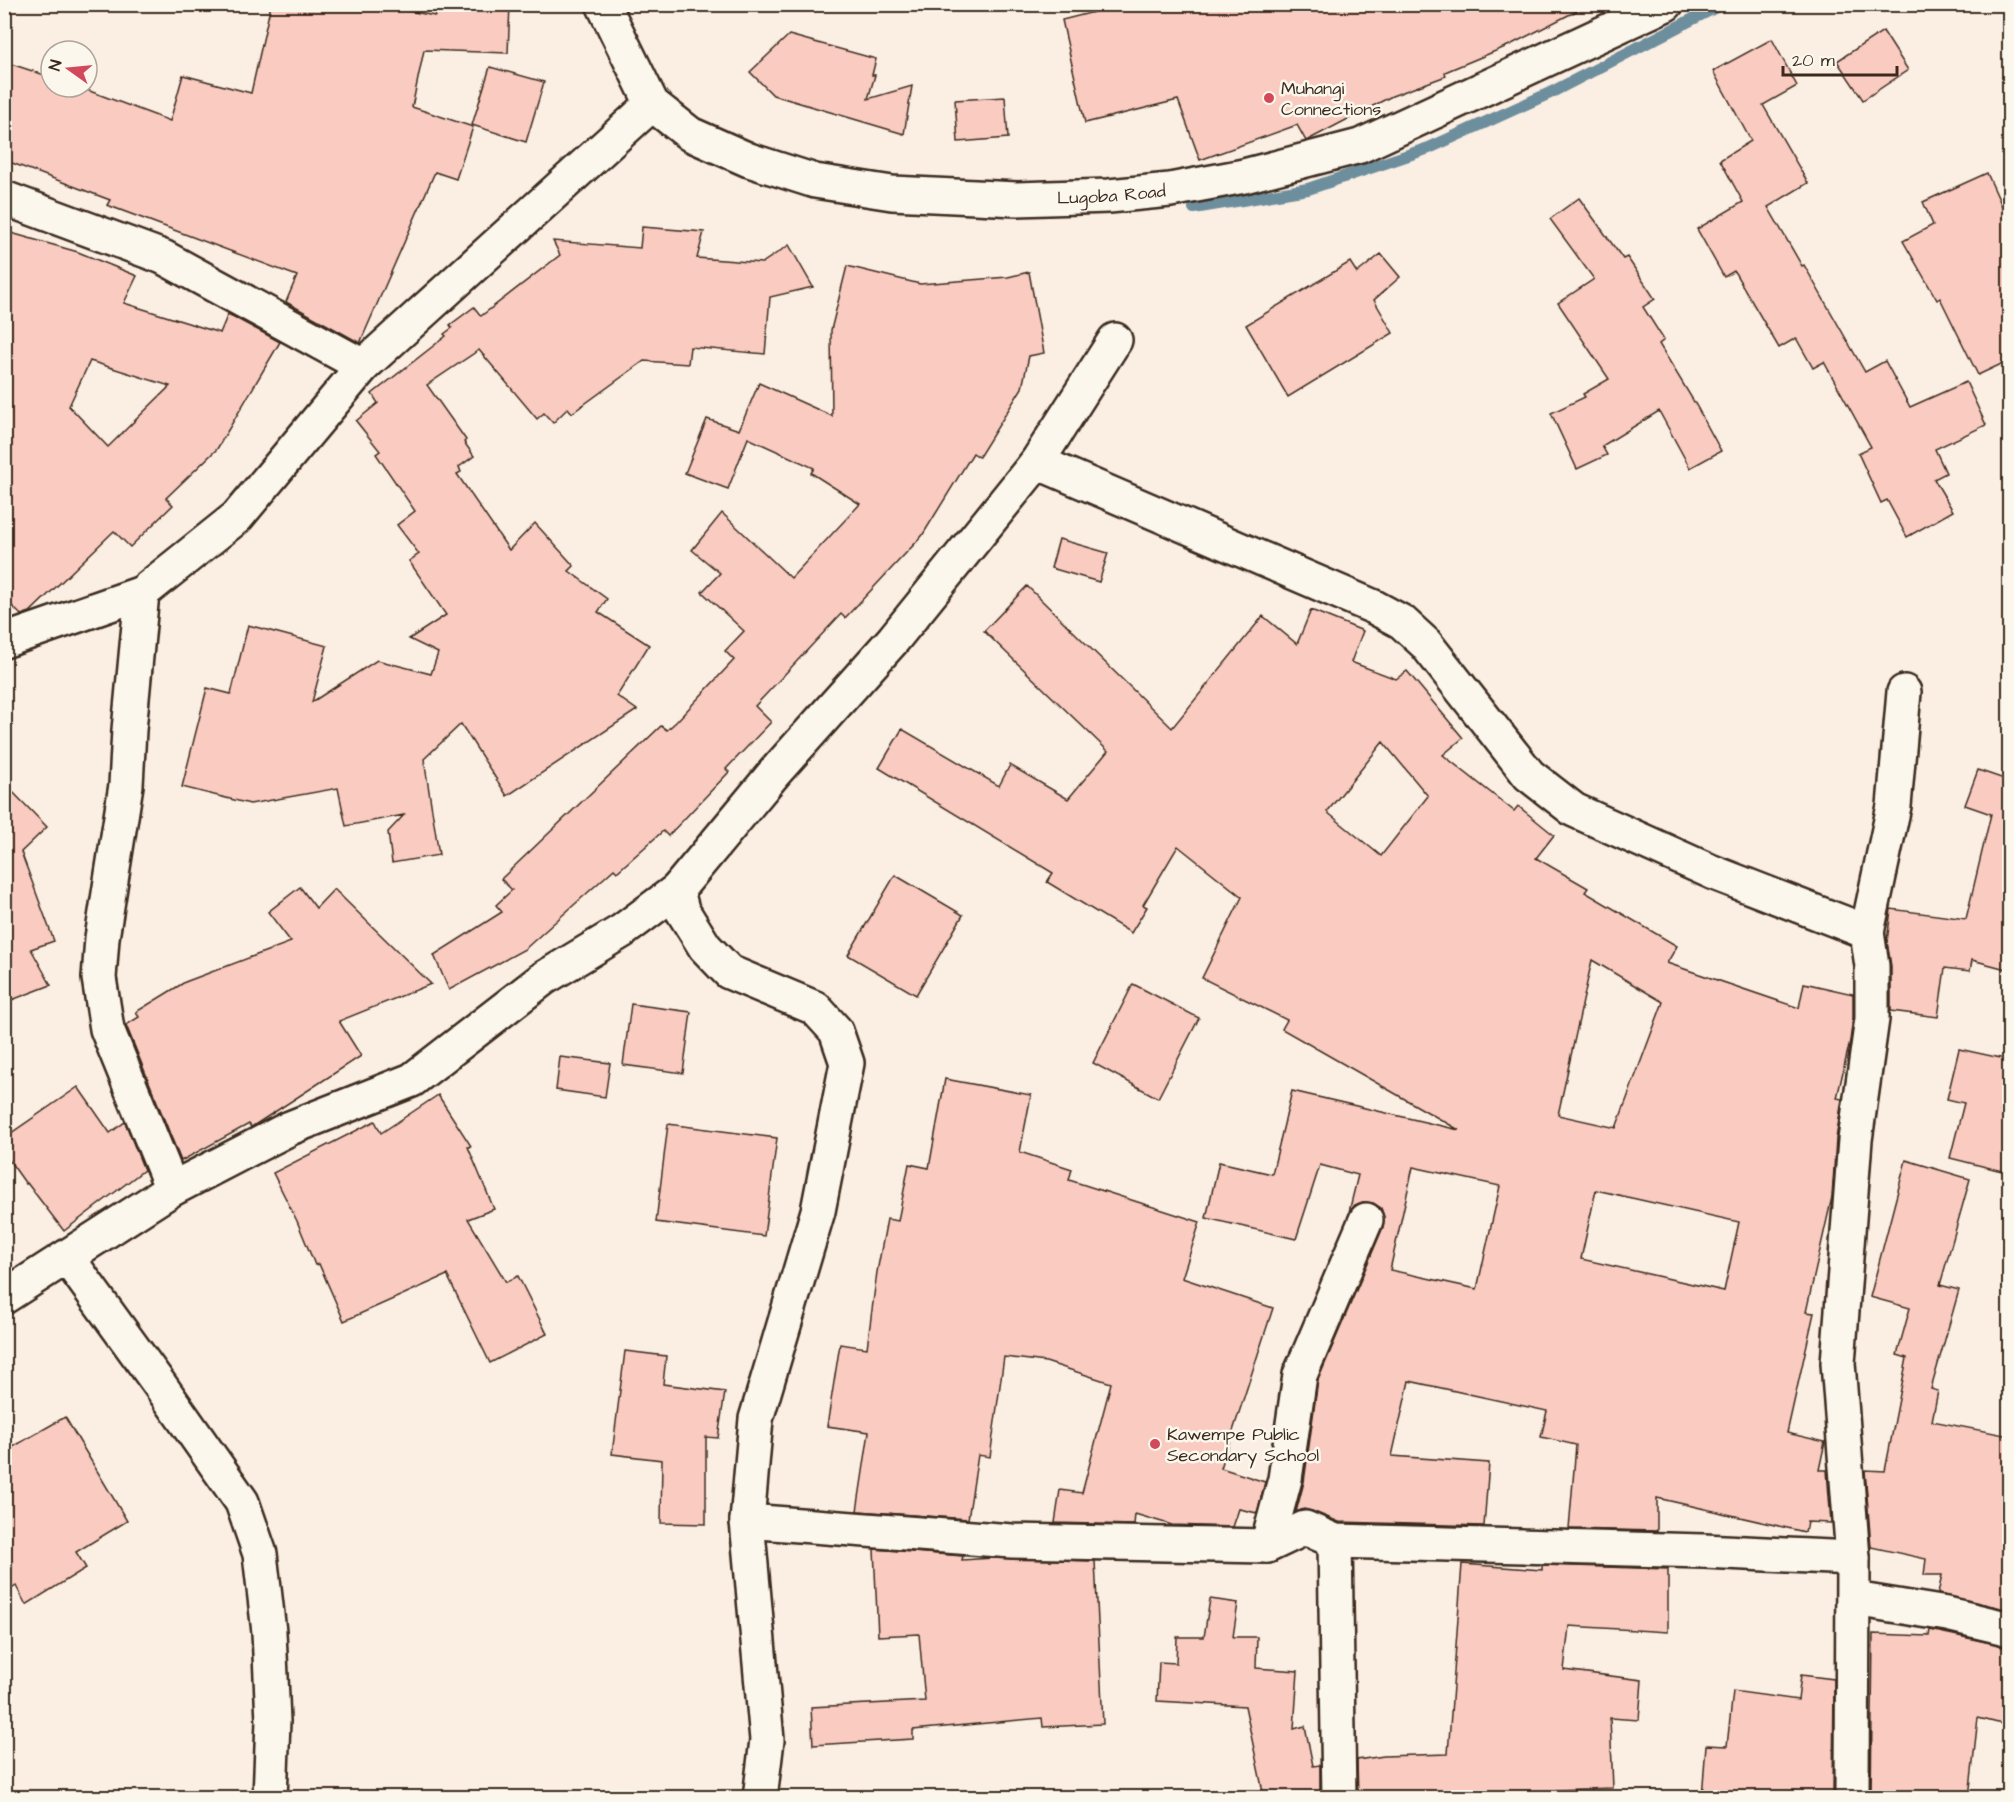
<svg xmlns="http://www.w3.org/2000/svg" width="2014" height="1802" font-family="'Architects Daughter',sans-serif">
<rect width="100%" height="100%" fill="#fbeee3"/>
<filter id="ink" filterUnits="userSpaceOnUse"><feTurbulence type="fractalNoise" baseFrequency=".0167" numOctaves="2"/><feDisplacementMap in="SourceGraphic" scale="12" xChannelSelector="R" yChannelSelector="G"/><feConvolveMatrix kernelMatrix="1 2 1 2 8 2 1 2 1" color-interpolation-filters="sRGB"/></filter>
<g filter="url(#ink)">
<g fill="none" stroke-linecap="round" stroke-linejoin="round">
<path stroke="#6d8e9d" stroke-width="12" d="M 1194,208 L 1308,189 L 1429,148 L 1550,93 L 1722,4"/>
</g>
<g fill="#facbc0" stroke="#3b2a1e" stroke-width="1.5" fill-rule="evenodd">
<path d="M 271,4 L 373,4 L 435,16 L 435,4 L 510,4 L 508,53 L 424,50 L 412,107 L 473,127 L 456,179 L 435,172 L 360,343 L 286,302 L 297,276 L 107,205 L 110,200 L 4,160 L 4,82 L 11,64 L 51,77 L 51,87 L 79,87 L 170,121 L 183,75 L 251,93 Z"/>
<path d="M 1100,4 L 1590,4 L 1510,45 L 1445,72 L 1446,76 L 1392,96 L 1306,141 L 1297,125 L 1200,160 L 1178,100 L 1085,123 L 1062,20 L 1102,10 Z"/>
<path d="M 1883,31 L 1908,70 L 1863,100 L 1837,61 Z"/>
<path d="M 789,35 L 876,59 L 872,75 L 875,75 L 868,99 L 912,86 L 904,134 L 773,95 L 750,72 Z"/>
<path d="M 1772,39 L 1797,86 L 1763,105 L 1808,183 L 1768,207 L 1802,266 L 1804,265 L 1865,372 L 1885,361 L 1910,407 L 1966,382 L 1986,425 L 1935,449 L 1946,473 L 1934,479 L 1953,511 L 1907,537 L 1887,500 L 1881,503 L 1858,453 L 1871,447 L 1824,362 L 1813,368 L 1796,338 L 1779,348 L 1734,271 L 1724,277 L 1697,229 L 1743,202 L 1720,160 L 1751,141 L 1713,71 Z"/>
<path d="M 490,67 L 544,82 L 526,142 L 472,125 Z"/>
<path d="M 1005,97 L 1008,138 L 958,142 L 955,100 Z"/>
<path d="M 1987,173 L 2010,224 L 2010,360 L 1978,375 L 1940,298 L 1937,300 L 1903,241 L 1933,225 L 1923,202 Z"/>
<path d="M 1579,198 L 1623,259 L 1627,257 L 1655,299 L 1643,307 L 1664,340 L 1659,344 L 1696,405 L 1721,451 L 1690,468 L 1659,411 L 1602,446 L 1607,455 L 1577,469 L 1551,413 L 1585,397 L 1583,394 L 1609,379 L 1558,303 L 1594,279 L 1550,219 Z"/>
<path d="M 642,227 L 704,232 L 697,258 L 762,263 L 789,245 L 813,287 L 770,297 L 765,354 L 690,347 L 688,364 L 644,361 L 572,413 L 568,408 L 553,423 L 544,413 L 537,419 L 479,350 L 427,385 L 466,440 L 464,442 L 474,456 L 459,467 L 461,472 L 457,474 L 509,550 L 535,523 L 574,566 L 569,571 L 607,599 L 598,612 L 649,645 L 617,696 L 637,710 L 507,796 L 461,724 L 424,759 L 439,855 L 392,863 L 388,832 L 404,815 L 346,826 L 338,788 L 250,804 L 182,787 L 207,688 L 231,694 L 248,625 L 327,646 L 312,702 L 377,660 L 431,674 L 438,653 L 409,639 L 446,615 L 409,561 L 419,554 L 397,525 L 415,511 L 376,454 L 380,451 L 356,421 L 378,403 L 372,394 L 446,336 L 444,334 L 452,328 L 450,325 L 474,307 L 481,316 L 560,255 L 553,241 L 640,248 Z"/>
<path d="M 4,231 L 78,252 L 137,276 L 124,303 L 220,333 L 228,314 L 280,342 L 217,449 L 166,498 L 173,505 L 130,547 L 114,531 L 30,612 L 21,615 L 4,598 ZM 90,361 L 170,386 L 108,447 L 69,406 Z"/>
<path d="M 1381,254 L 1400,277 L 1374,300 L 1393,333 L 1288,397 L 1246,325 L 1350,262 L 1357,273 Z"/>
<path d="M 847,266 L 920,284 L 1008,277 L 1029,272 L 1044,353 L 1029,356 L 1022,388 L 979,457 L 973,453 L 922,536 L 845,618 L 841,614 L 755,706 L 771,722 L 726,769 L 729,772 L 668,836 L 663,831 L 617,872 L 614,869 L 525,949 L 449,990 L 434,955 L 502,912 L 496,905 L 512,890 L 501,879 L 661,726 L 667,730 L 676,722 L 734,660 L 725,651 L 744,631 L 702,592 L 720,573 L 692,550 L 722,513 L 791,578 L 860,504 L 811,473 L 814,468 L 748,438 L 728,489 L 685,473 L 707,419 L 739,430 L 759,383 L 832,416 L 831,330 Z"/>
<path d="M 1059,539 L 1108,553 L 1099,582 L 1051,568 Z"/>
<path d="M 1027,586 L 1172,728 L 1263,616 L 1297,644 L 1311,610 L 1363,631 L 1351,662 L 1396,679 L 1407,671 L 1463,738 L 1443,755 L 1514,811 L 1518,806 L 1554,835 L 1536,858 L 1588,888 L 1585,892 L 1677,946 L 1667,963 L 1799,1008 L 1804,983 L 1853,994 L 1853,1018 L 1850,1041 L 1837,1098 L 1842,1099 L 1836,1139 L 1832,1197 L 1806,1312 L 1814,1313 L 1787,1433 L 1825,1442 L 1819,1470 L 1827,1470 L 1831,1523 L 1807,1522 L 1805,1532 L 1657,1498 L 1657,1531 L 1569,1529 L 1576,1445 L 1541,1437 L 1547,1411 L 1409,1381 L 1392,1456 L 1489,1463 L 1484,1526 L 1339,1522 L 1312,1511 L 1304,1509 L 1296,1512 L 1304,1482 L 1318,1380 L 1383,1227 L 1384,1217 L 1381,1208 L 1373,1203 L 1363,1202 L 1355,1205 L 1349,1212 L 1358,1175 L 1320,1165 L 1296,1239 L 1206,1218 L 1219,1162 L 1272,1174 L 1292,1091 L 1459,1130 L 1282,1029 L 1287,1020 L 1202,978 L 1242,897 L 1178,846 L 1143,905 L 1147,907 L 1131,933 L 1047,882 L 1053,873 L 879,768 L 902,729 L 999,786 L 1010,765 L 1068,799 L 1108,751 L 984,631 ZM 1383,742 L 1428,796 L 1381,856 L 1327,812 ZM 1592,960 L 1663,1002 L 1616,1128 L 1558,1115 ZM 1413,1167 L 1500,1186 L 1477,1289 L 1390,1270 ZM 1596,1190 L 1739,1222 L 1724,1291 L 1581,1259 Z"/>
<path d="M 1978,770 L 2010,781 L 2010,970 L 1972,960 L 1970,971 L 1945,968 L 1938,1017 L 1891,1011 L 1891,966 L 1887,942 L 1891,909 L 1966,919 L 1991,814 L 1965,805 Z"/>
<path d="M 4,783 L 47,827 L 21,852 L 54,941 L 31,949 L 51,985 L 4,1003 Z"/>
<path d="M 895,875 L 963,915 L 916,995 L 848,955 Z"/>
<path d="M 300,887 L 316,908 L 334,889 L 431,984 L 339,1021 L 361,1056 L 253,1126 L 251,1127 L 249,1124 L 181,1161 L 126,1025 L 139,1017 L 136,1012 L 185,982 L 291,942 L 268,912 Z"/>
<path d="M 1133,984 L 1199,1018 L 1158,1098 L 1093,1063 Z"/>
<path d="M 631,1004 L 691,1012 L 683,1073 L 623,1065 Z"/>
<path d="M 1959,1049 L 2010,1060 L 2010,1173 L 1950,1158 L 1964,1103 L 1947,1099 Z"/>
<path d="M 560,1057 L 610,1063 L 605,1097 L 556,1090 Z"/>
<path d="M 945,1079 L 1031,1095 L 1020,1152 L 1072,1169 L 1069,1180 L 1200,1222 L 1182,1278 L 1273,1308 L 1221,1468 L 1265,1482 L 1257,1513 L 1239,1509 L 1233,1527 L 1172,1525 L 1135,1514 L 1134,1525 L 1055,1523 L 1060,1490 L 1082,1493 L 1111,1383 L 1046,1362 L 1004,1357 L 990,1457 L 978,1455 L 968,1519 L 857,1511 L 869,1432 L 827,1426 L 840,1344 L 867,1348 L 877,1272 L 887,1219 L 898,1221 L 909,1164 L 929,1168 Z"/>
<path d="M 78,1087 L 110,1133 L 125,1122 L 144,1170 L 64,1231 L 27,1183 L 26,1184 L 4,1153 L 4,1138 Z"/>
<path d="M 438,1095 L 471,1146 L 468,1147 L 494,1209 L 468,1219 L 506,1282 L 518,1276 L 547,1334 L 490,1363 L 447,1275 L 344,1321 L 319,1264 L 315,1265 L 297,1221 L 273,1173 L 375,1121 L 381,1133 Z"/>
<path d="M 668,1124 L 777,1138 L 764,1236 L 656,1222 Z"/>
<path d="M 1906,1160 L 1970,1179 L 1940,1285 L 1959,1290 L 1931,1389 L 1938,1391 L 1932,1421 L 2010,1436 L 2010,1610 L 1938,1594 L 1942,1575 L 1924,1575 L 1926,1559 L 1871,1547 L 1865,1470 L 1885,1471 L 1907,1358 L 1897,1355 L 1910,1308 L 1870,1297 Z"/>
<path d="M 625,1351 L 666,1356 L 663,1384 L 725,1392 L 718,1438 L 706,1437 L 706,1524 L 661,1523 L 662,1460 L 612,1454 Z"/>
<path d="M 65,1417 L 127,1521 L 76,1552 L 86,1568 L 26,1605 L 16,1586 L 4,1594 L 4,1452 Z"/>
<path d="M 874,1549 L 963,1556 L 962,1560 L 993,1558 L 1095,1561 L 1103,1724 L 1043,1727 L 1042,1718 L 913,1730 L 913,1739 L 813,1745 L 811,1707 L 925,1701 L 919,1634 L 878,1636 Z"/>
<path d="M 1462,1564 L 1542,1570 L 1542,1565 L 1668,1569 L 1668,1632 L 1569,1626 L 1564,1670 L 1642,1680 L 1639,1720 L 1610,1718 L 1613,1788 L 1556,1790 L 1556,1797 L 1358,1797 L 1357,1760 L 1384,1756 L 1448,1754 Z"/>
<path d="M 1210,1599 L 1238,1603 L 1233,1637 L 1257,1637 L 1256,1668 L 1298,1671 L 1294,1729 L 1305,1726 L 1313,1766 L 1320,1765 L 1320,1797 L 1264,1797 L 1245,1706 L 1157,1701 L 1159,1662 L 1176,1663 L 1177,1637 L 1204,1637 Z"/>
<path d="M 1930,1630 L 2010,1647 L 2010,1726 L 1978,1718 L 1969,1797 L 1871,1797 L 1873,1634 L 1929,1636 Z"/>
<path d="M 1801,1675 L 1834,1679 L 1833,1797 L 1702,1797 L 1706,1745 L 1727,1746 L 1733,1691 L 1798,1700 Z"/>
</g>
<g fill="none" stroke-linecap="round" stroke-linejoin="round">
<g stroke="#3b2a1e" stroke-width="38">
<g id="minor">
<path d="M 4,198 L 163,257 L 363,366"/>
<path d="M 1037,462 L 1374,607 L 1402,622 L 1426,644 L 1529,775 L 1574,810 L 1712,872 L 1867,932 L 1872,966 L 1872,1019 L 1855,1140 L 1838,1363 L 1853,1558 L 1852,1798"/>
<path d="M 142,593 L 129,730 L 126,785 L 102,938 L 99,978 L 107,1029 L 172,1189"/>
<path d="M 4,641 L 142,593 L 237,517 L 363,366 L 652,104"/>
<path d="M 677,890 L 682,910 L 705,947 L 729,972 L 815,1008 L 836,1031 L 847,1063 L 818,1211 L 756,1419 L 747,1521 L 767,1740 L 760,1798"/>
<path d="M 1867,932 L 1894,806 L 1904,692"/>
<path d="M 67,1257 L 162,1388 L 242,1502 L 260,1554 L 269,1632 L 273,1721 L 270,1798"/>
<path d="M 4,1297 L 172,1189 L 290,1128 L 412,1080 L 544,978 L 622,931 L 677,890 L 775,772 L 893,640 L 1037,462 L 1115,340"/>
<path d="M 747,1521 L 1012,1541 L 1267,1546 L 1305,1528 L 1335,1541 L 1704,1551 L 1853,1558"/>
<path d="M 1335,1541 L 1339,1798"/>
<path d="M 1267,1546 L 1285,1479 L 1300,1375 L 1366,1220"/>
<path d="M 1854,1599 L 1947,1614 L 2010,1629"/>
</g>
</g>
<g stroke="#3b2a1e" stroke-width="38">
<g id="tertiary">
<path id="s1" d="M 603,4 L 652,104 L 690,134 L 749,160 L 815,181 L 892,193 L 1017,199 L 1109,196 L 1170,190 L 1244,176 L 1360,146 L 1666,4"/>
</g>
</g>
<use href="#minor" stroke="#fbf7ec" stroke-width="33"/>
<use href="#tertiary" stroke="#fbf7ec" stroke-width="33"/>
</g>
</g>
<g fill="#d1495b" stroke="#fbf7ec" stroke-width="2">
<circle cx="1269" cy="98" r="6"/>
<circle cx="1155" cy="1444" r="6"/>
</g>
<g text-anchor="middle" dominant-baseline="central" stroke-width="5" stroke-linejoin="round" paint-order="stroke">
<g font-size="18" fill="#3b2a1e" stroke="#fbf7ec" text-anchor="start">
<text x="1281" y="88">Muhangi<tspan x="1281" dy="21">Connections</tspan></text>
<text x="1167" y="1434">Kawempe Public<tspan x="1167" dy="21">Secondary School</tspan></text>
</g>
<g font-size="18" fill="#3b2a1e" stroke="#fbf7ec">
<text stroke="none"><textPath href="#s1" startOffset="591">Lugoba Road</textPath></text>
</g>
</g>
<rect width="2014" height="1802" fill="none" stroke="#fbf7ec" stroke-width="24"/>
<rect x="12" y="12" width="1990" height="1778" fill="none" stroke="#3b2a1e" stroke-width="2" filter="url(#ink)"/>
<g transform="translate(69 69) rotate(285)"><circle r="28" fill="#fbf7ec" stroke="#aea59a" stroke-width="1.5"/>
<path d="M0-4.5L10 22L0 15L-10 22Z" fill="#d1495b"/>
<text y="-9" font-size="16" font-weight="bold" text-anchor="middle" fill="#3b2a1e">N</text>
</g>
<path d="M1783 66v9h114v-9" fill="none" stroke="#3b2a1e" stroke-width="3"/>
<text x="1792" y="66" font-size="18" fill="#3b2a1e" stroke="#fbf7ec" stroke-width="4.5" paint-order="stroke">20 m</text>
</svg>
